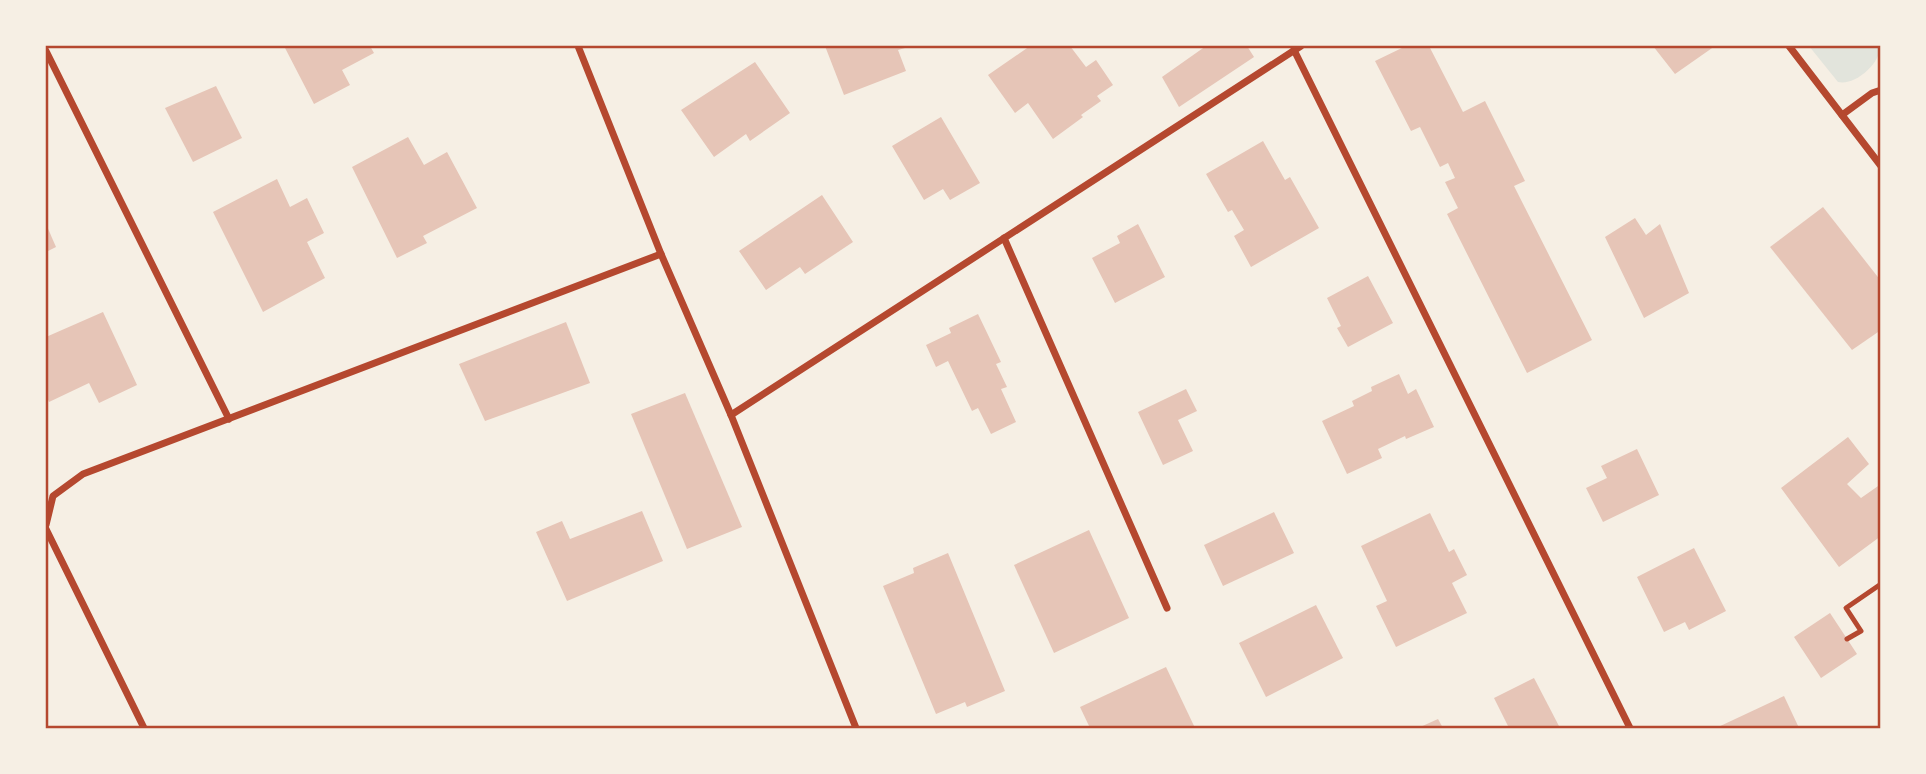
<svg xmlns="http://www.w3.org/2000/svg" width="1926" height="774" font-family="Helvetica,sans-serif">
<rect width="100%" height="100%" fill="#f6efe4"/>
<path fill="#e2e4dc" d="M 1809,46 L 1880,46 C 1881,63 1855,86 1838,82 Z"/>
<g fill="#e6c5b7">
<path d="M 284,46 L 370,46 L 374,53 L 342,70 L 350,85 L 314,104 Z"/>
<path d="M 825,46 L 904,46 L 905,48 L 898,50 L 906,71 L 844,95 Z"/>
<path d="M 1030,46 L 1070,46 L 1086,67 L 1096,60 L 1113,85 L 1097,96 L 1101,101 L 1081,115 L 1083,117 L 1053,139 L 1028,103 L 1015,113 L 988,75 Z"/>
<path d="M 1206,46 L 1247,46 L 1254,57 L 1179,107 L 1162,77 Z"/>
<path d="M 1406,46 L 1429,46 L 1463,112 L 1485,101 L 1525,181 L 1514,186 L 1592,340 L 1527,373 L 1447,214 L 1458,208 L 1445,182 L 1455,178 L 1448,163 L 1440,167 L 1420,127 L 1411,131 L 1375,61 Z"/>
<path d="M 1653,46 L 1715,46 L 1675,74 Z"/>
<path d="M 755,62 L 790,113 L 750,141 L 746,134 L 714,157 L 681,110 Z"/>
<path d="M 216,86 L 242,138 L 193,162 L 165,108 Z"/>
<path d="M 941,117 L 980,183 L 950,200 L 943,189 L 924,200 L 892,146 Z"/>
<path d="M 408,137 L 424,165 L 447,152 L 477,208 L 423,236 L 427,243 L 397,258 L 352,167 Z"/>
<path d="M 1263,141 L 1285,180 L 1290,177 L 1319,228 L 1251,267 L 1234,236 L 1244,230 L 1232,210 L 1228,212 L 1206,174 Z"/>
<path d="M 277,179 L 290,207 L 307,198 L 324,233 L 307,242 L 325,278 L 263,312 L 213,212 Z"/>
<path d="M 822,195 L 853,242 L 805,274 L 800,267 L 766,290 L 739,251 Z"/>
<path d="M 1823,207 L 1881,281 L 1881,330 L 1852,350 L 1770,247 Z"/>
<path d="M 1635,218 L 1646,235 L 1660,224 L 1689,293 L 1644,318 L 1605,237 Z"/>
<path d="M 46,224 L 56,247 L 46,252 Z"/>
<path d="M 1138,224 L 1165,277 L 1115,303 L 1092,258 L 1120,243 L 1117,236 Z"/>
<path d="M 1368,276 L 1393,323 L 1348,347 L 1337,328 L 1341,326 L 1327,298 Z"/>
<path d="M 103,312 L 137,385 L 99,403 L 89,383 L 49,402 L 46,395 L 46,337 Z"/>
<path d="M 978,314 L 1001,362 L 996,364 L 1007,387 L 1001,389 L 1016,422 L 991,434 L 978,408 L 972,411 L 948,361 L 936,367 L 926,345 L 951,333 L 949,328 Z"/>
<path d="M 566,322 L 590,383 L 485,421 L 459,364 Z"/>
<path d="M 1399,374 L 1408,394 L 1416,389 L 1434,427 L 1406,439 L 1405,436 L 1378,449 L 1382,458 L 1347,474 L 1322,421 L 1354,406 L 1352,401 L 1372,391 L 1371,387 Z"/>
<path d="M 1186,389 L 1197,411 L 1178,420 L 1193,451 L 1163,465 L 1138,412 Z"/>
<path d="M 685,393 L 742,527 L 687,549 L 631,414 Z"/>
<path d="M 1848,437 L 1869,464 L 1847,484 L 1861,498 L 1881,484 L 1881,536 L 1839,567 L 1781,488 Z"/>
<path d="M 1637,449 L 1659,495 L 1603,522 L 1586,488 L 1607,478 L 1601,466 Z"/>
<path d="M 642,511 L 663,561 L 567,601 L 536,532 L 562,521 L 570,539 Z"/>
<path d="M 1274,512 L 1294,553 L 1223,586 L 1204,545 Z"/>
<path d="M 1430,513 L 1449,552 L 1454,549 L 1467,575 L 1452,583 L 1467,613 L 1396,647 L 1376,606 L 1387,601 L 1361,546 Z"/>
<path d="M 1089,530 L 1129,618 L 1054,653 L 1014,565 Z"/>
<path d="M 1694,548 L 1726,611 L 1689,630 L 1685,622 L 1664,632 L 1637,577 Z"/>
<path d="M 948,553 L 1005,691 L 967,707 L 965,702 L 936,714 L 883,586 L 914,573 L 913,568 Z"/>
<path d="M 1316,605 L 1343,658 L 1266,697 L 1239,643 Z"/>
<path d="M 1830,613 L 1857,654 L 1821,678 L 1794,637 Z"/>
<path d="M 1166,667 L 1195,728 L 1090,728 L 1080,707 Z"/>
<path d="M 1534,678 L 1560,728 L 1509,728 L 1494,698 Z"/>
<path d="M 1784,696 L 1799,728 L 1716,728 Z"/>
<path d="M 1438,719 L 1443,728 L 1418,728 Z"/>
</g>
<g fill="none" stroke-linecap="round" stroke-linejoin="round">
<path stroke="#b5482f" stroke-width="5" d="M 1847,639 L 1861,631 L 1846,608 L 1881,584"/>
<g stroke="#b5482f" stroke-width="7">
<path d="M 578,46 L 661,254 L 731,415 L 856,728"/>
<path d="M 1789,46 L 1881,166"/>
<path d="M 1294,50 L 1630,728"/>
<path d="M 46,51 L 229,419"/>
<path d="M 1842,115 L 1872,93 L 1881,90"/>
<path d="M 1004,238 L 1167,608"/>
<path d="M 731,415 L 1301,46"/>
<path d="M 46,525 L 53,496 L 83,474 L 661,254"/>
<path d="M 46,529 L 144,728"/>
</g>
</g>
<rect width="1926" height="774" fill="none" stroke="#f6efe4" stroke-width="94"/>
<rect x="47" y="47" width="1832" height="680" fill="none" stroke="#b5482f" stroke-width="2.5"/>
</svg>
